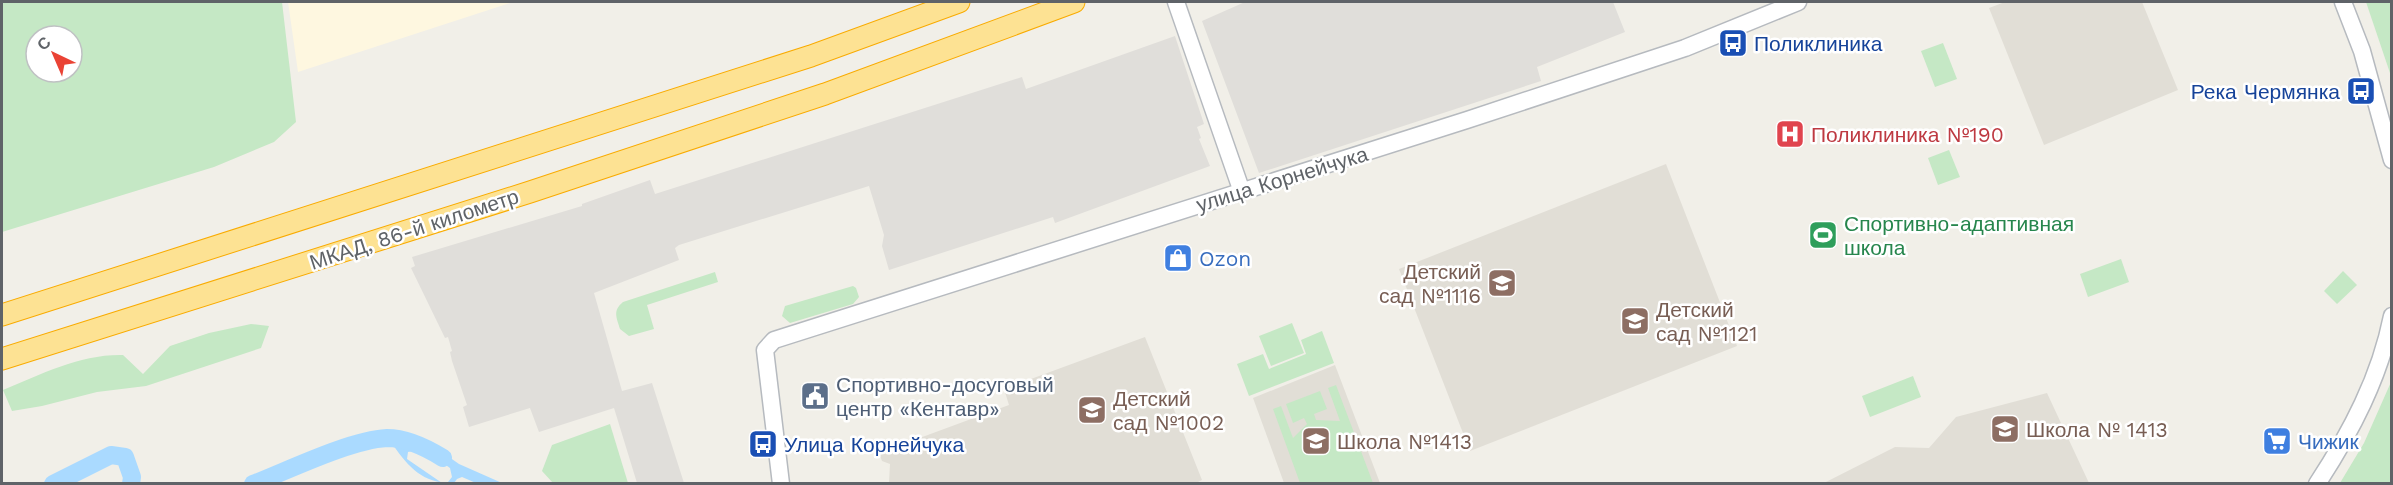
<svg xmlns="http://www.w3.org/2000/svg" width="2393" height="485" font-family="'Work Sans',sans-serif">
<rect width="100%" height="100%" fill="#f1efe8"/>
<path fill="#fef7e0" d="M 288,2 L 513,2 L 298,72 Z"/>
<g fill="#e0deda">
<path d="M 1245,2 L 1613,2 L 1625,32 L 1537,67 L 1541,81 L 1259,173 L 1202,21 Z"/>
<path d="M 1175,36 L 1204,124 L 1197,127 L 1201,138 L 1199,139 L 1210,166 L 1055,223 L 1053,217 L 889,270 L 882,246 L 884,235 L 869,186 L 679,245 L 675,248 L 679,260 L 594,293 L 622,391 L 652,383 L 684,483 L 637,483 L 614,408 L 539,432 L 530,408 L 469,427 L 463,407 L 467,405 L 452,361 L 450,352 L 452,351 L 448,337 L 445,338 L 411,268 L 415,266 L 412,257 L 582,206 L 582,204 L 650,180 L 655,194 L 1022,77 L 1026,89 Z"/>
</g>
<g fill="#e1ded6">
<path d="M 2005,2 L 2142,2 L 2178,90 L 2044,145 L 1989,8 Z"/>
<path d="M 1666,164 L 1737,346 L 1470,451 L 1399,269 Z"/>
<path d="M 1145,337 L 1202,480 L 1194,484 L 889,483 L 890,464 L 882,461 L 879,453 L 1009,405 L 1004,389 Z"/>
<path d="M 1335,365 L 1380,483 L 1284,483 L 1253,398 Z"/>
<path d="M 2047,393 L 2089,483 L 1824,483 L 1895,447 L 1929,448 L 1956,417 Z"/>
</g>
<g fill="#c5e8c5" fill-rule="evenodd">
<path d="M 2,2 L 282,2 L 296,122 L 274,142 L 214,167 L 2,232 ZM 36,36 L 72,36 L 72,72 L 36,72 Z"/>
<path d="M 2366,2 L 2391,2 L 2391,76 Z"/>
<path d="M 1943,43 L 1957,79 L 1935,87 L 1921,51 Z"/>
<path d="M 1949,150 L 1960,177 L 1938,185 L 1928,158 Z"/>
<path d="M 2121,259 L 2129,282 L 2088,297 L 2080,274 Z"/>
<path d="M 2343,271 L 2357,285 L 2337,304 L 2324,291 Z"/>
<path d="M 715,272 L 718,282 L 647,305 L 654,329 L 629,336 L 620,329 C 617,318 612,311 623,302 Z"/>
<path d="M 853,286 L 856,288 L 859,297 L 853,304 L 790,323 L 782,316 L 785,306 Z"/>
<path d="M 1292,323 L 1304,353 L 1271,366 L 1259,336 Z"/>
<path d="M 251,324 L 269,326 L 261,348 L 146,386 L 97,392 L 42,406 L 12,411 L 3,390 C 42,374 80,354 123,355 L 143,374 L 170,346 L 209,333 Z"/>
<path d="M 1322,331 L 1334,363 L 1249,396 L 1237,364 L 1263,354 L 1269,369 L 1306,354 L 1301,340 Z"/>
<path d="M 1913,376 L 1921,397 L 1870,417 L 1862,396 Z"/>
<path d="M 2391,382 L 2391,483 L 2340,483 L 2364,443 Z"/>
<path d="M 1336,385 L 1373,483 L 1300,483 L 1273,409 L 1281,406 L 1293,438 L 1307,424 L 1304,418 L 1293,423 L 1286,404 L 1320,391 L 1327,409 L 1314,414 L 1316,420 L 1340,421 L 1328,388 Z"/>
<path d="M 610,424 L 628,483 L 553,483 L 542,471 L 552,445 Z"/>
</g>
<path fill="#aadaff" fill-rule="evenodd" d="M 395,438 L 439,450 L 459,464 L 502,483 L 476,483 L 462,477 L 457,479 L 454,483 C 424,484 409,468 393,445 ZM 417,450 L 430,454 L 450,468 L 452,477 L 448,482 L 442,483 L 407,459 L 408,452 Z"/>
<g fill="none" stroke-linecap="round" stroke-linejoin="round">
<g stroke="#aadaff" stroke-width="18">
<path d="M 53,484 L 111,455 L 125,457 L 132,477 L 131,484"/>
<path d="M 253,484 C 289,470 350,440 387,438 C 407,438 427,448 443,458"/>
</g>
<g stroke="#b6babf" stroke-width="19">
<g id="secondary">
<path d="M 1176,2 L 1242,192"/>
<path d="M 2343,2 L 2362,51 L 2392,160"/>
<path d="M 781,484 L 765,350 L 774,340 L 1467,120 L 1685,48 L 1798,2"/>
<path d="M 2317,484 C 2351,432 2380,377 2392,316"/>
</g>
</g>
<g stroke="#f9ab00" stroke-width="23">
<g id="highway">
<path d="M 2,315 L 811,56 L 959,2"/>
<path d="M 2,359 L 530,192 L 825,94 L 1074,2"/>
</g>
</g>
<use href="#secondary" stroke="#fff" stroke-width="16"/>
<use href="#highway" stroke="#fde293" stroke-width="21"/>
</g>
<defs>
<g id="bus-square" transform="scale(1.5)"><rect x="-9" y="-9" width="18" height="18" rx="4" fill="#1a4fb4" stroke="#fff"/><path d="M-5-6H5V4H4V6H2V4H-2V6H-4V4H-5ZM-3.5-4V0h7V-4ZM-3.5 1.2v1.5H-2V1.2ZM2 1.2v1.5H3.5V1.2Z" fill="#fff"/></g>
<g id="hospital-square" transform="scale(1.5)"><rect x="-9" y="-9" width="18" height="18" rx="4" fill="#e0444e" stroke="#fff"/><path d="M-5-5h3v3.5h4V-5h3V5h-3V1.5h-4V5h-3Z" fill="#fff"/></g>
<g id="stadium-square" transform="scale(1.5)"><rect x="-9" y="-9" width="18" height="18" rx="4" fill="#2e9e5b" stroke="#fff"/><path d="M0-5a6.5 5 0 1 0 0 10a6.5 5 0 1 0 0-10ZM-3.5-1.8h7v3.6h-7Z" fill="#fff"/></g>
<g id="shop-square" transform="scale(1.5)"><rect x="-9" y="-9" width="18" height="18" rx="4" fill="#3f7fe0" stroke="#fff"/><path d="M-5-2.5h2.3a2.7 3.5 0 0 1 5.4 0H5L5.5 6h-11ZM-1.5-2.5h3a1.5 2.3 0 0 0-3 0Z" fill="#fff"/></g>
<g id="school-square" transform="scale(1.5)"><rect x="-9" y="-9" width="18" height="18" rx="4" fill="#8d6e63" stroke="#fff"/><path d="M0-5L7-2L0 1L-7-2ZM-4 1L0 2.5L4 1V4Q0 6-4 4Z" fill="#fff"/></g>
<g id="civic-square" transform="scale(1.5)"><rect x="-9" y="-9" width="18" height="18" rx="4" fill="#5c6f8a" stroke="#fff"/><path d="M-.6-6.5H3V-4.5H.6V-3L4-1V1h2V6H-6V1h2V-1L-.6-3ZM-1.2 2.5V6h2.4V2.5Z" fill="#fff"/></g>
<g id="supermarket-square" transform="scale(1.5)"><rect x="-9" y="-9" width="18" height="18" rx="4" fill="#3f7fe0" stroke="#fff"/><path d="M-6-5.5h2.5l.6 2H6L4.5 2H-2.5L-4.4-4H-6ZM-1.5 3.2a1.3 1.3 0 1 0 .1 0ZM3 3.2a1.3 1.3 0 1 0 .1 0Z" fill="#fff"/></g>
</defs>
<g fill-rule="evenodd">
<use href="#bus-square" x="1733" y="43"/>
<use href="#bus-square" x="2361" y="91"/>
<use href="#hospital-square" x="1790" y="134"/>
<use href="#stadium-square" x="1823" y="235"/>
<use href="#shop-square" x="1178" y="258"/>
<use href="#school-square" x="1502" y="283"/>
<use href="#school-square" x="1635" y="321"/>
<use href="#civic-square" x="815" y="396"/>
<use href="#school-square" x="1092" y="410"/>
<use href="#school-square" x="2005" y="429"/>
<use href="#school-square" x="1316" y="441"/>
<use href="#supermarket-square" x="2277" y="441"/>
<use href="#bus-square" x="763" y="444"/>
</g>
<g text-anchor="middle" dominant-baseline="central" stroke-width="5" stroke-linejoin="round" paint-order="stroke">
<g font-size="21" fill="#164399" stroke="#fff" text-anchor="start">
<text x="1754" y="43">Поликлиника</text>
<text x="2340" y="91" text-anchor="end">Река Чермянка</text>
<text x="784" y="444">Улица Корнейчука</text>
</g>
<g font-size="21" fill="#be3a42" stroke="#fff" text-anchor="start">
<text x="1811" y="134">Поликлиника №190</text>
</g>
<g font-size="21" fill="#5f6368" stroke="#fff">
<text transform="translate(1282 179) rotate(-17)">улица Корнейчука</text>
<text transform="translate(414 229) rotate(-18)">МКАД, 86-й километр</text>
</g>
<g font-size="21" fill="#27864d" stroke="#fff" text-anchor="start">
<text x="1844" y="223">Спортивно-адаптивная<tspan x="1844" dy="24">школа</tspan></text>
</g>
<g font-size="21" fill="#366cbe" stroke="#fff" text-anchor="start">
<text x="1199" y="258">Ozon</text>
<text x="2298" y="441">Чижик</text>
</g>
<g font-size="21" fill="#785e54" stroke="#fff" text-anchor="start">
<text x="1481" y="271" text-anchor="end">Детский<tspan x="1481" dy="24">сад №1116</tspan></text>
<text x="1656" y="309">Детский<tspan x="1656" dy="24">сад №1121</tspan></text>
<text x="1113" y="398">Детский<tspan x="1113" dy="24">сад №1002</tspan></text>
<text x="2026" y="429">Школа № 1413</text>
<text x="1337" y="441">Школа №1413</text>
</g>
<g font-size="21" fill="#4e5e75" stroke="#fff" text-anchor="start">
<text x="836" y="384">Спортивно-досуговый<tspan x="836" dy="24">центр «Кентавр»</tspan></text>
</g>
</g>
<rect width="2393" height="485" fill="none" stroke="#5f6368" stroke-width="6"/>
<g transform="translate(54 54) rotate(316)"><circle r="28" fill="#ffffff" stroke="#bfc1c3" stroke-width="1.5"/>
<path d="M0-4.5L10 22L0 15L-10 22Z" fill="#ea4335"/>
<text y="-9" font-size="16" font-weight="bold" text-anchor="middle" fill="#5f6368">С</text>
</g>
</svg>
